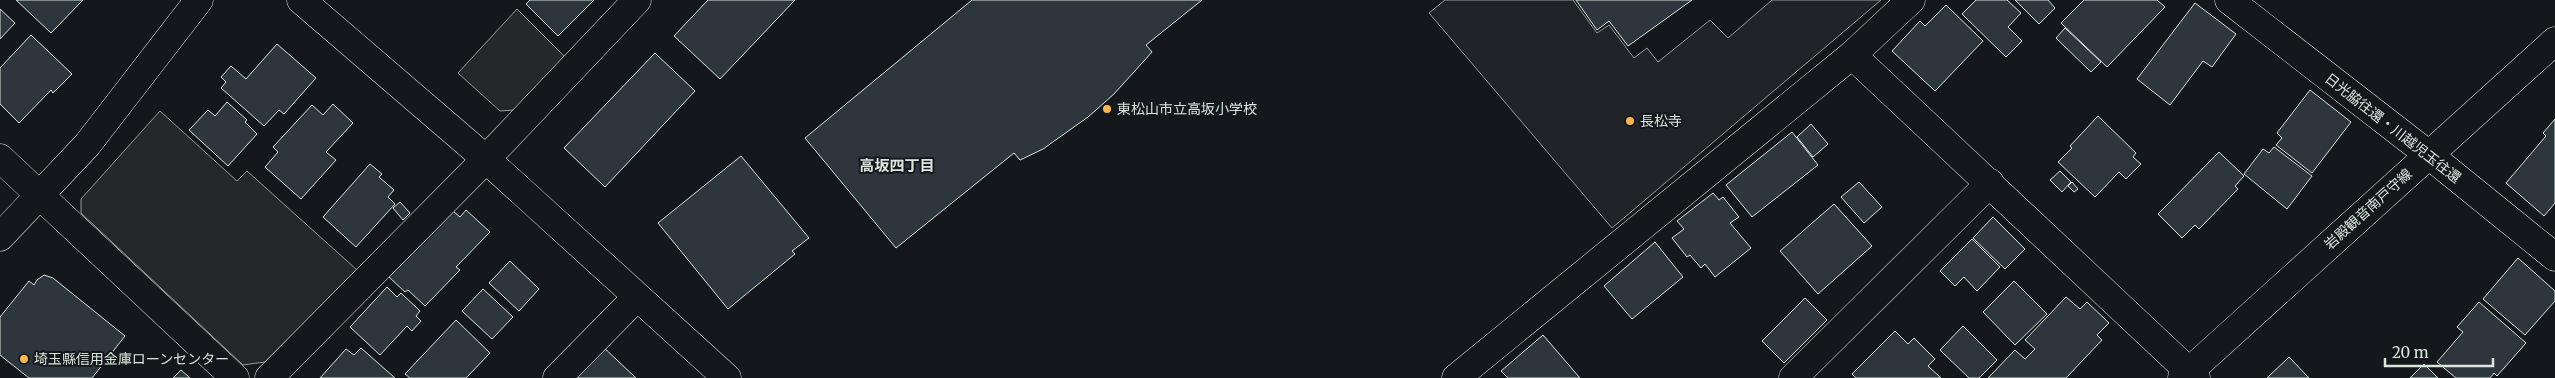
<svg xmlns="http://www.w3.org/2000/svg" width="2555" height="378" font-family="Merriweather,'Noto Sans JP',serif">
<rect width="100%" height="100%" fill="#14181c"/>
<path fill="#202428" stroke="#939e99" d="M 1445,0 L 1573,0 L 1597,33 L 1609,25 L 1634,58 L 1647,48 L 1658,62 L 1710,20 L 1728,38 L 1772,0 L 1881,0 L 1612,228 L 1429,13 Z"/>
<g fill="#24282b" stroke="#939e99">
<path d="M 517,9 L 565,57 L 515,110 L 500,111 L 458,73 Z"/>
<path d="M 160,111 L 237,181 L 247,171 L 357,270 L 265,362 L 243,365 L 81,213 L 81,199 Z"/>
</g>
<g fill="#2c363c" stroke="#d8e6dc">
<path d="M 16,0 L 83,0 L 51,33 Z"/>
<path d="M 530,0 L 594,0 L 558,36 L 526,4 Z"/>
<path d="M 708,0 L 795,0 L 720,79 L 674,36 Z"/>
<path d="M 972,0 L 1202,0 L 1146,45 L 1152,52 L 1114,94 L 1088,117 L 1043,149 L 1020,160 L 1014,153 L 896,248 L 805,138 Z"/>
<path d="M 1576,0 L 1692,0 L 1628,46 L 1609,21 L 1597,30 Z"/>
<path d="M 1976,0 L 2007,0 L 2021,13 L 2008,27 L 2022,41 L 2006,57 L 1962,14 Z"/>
<path d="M 2015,0 L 2048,0 L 2055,8 L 2039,24 Z"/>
<path d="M 2084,0 L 2157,0 L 2165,7 L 2107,67 L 2061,23 Z"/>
<path d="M 2195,3 L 2236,34 L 2212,67 L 2203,61 L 2170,105 L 2137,79 Z"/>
<path d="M 1946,5 L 1983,41 L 1935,91 L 1892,51 L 1920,21 L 1925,26 Z"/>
<path d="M 0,9 L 15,23 L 0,39 Z"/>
<path d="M 2065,28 L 2101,62 L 2091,72 L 2056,38 Z"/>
<path d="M 31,35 L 72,74 L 53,93 L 51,90 L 19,123 L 0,104 L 0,68 Z"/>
<path d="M 277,44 L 316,78 L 284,114 L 279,110 L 264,126 L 221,88 L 226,82 L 221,77 L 231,66 L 246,79 Z"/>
<path d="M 655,53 L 695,91 L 605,187 L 564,148 Z"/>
<path d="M 2310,90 L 2351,122 L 2312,173 L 2276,145 L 2282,138 L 2277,133 Z"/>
<path d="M 227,102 L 247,120 L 245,122 L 257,134 L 228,166 L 189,130 L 208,110 L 215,116 Z"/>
<path d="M 333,104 L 353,123 L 326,152 L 336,160 L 301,199 L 265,167 L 278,152 L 273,147 L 312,105 L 323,115 Z"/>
<path d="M 2098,116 L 2136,153 L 2133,157 L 2141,164 L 2126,179 L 2119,172 L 2095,197 L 2058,162 L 2072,148 L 2070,146 Z"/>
<path d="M 2555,119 L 2555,203 L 2544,216 L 2506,183 L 2546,136 L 2543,133 Z"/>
<path d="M 1811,124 L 1828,144 L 1813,157 L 1797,137 Z"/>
<path d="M 1792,132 L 1818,165 L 1752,217 L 1726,185 Z"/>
<path d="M 2274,147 L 2312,176 L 2287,209 L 2244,174 L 2263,149 L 2269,153 Z"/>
<path d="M 2219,152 L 2244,176 L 2235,186 L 2238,189 L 2199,229 L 2195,225 L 2182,238 L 2158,214 Z"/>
<path d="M 741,156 L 809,238 L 792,251 L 795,254 L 728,309 L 658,223 Z"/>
<path d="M 370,164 L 382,174 L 379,177 L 394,190 L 388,197 L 395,204 L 356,247 L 323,217 Z"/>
<path d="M 2060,171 L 2071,182 L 2062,192 L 2050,180 Z"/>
<path d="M 1859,182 L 1882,207 L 1864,223 L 1841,197 Z"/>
<path d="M 2072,182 L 2078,189 L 2074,192 L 2068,186 Z"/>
<path d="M 1713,193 L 1719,200 L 1723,197 L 1739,217 L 1730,223 L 1751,248 L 1715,277 L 1705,264 L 1701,268 L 1690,255 L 1687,257 L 1672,238 L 1684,229 L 1677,221 Z"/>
<path d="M 400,202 L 410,213 L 403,220 L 393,208 Z"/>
<path d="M 1834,204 L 1872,246 L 1818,294 L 1780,251 Z"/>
<path d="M 466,210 L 490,232 L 456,267 L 460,270 L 425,306 L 408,290 L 405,292 L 389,277 L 453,211 L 460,217 Z"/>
<path d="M 1993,217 L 2025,249 L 2005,269 L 1973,238 Z"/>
<path d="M 1972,239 L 2000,267 L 1977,291 L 1964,277 L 1955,286 L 1940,271 Z"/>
<path d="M 1655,242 L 1683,277 L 1632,319 L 1604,286 Z"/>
<path d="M 2518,258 L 2555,291 L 2555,301 L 2525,335 L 2483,299 Z"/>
<path d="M 510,261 L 539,289 L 519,311 L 489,283 Z"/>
<path d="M 44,275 L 53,278 L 125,336 L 92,378 L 29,378 L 0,355 L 0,317 L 29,281 L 34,285 L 37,280 Z"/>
<path d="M 2014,281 L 2047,314 L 2015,345 L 1983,312 Z"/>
<path d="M 387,287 L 397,297 L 401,293 L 420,311 L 416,316 L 421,321 L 412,331 L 407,326 L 380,355 L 350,327 Z"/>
<path d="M 483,289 L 513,317 L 492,339 L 462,311 Z"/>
<path d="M 2066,297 L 2080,309 L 2087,302 L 2109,323 L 2097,335 L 2102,340 L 2066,378 L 1988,378 L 2015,350 L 2025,359 L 2035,349 L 2025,340 Z"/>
<path d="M 1805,298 L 1827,320 L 1784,363 L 1762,341 Z"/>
<path d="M 2479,302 L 2526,343 L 2497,376 L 2494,373 L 2490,378 L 2456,378 L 2437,362 L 2463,332 L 2457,327 Z"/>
<path d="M 456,320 L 490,353 L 466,378 L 410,378 L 405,374 Z"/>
<path d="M 1963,326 L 1997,360 L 1979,378 L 1969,378 L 1940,350 Z"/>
<path d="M 1895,331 L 1908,344 L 1914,338 L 1935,359 L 1928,366 L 1941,378 L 1856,378 L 1852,374 Z"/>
<path d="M 1543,335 L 1580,378 L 1508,378 L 1501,371 Z"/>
<path d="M 600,344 L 636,378 L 569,378 Z"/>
<path d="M 361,348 L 395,378 L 320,378 L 346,349 L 354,355 Z"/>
<path d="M 2289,357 L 2309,378 L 2267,378 Z"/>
<path d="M 2424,364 L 2438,378 L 2410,378 Z"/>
<path d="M 181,370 L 190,378 L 173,378 Z"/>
</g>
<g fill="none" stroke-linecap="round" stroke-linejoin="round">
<g stroke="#d8e6dc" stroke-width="29">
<g id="minor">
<path d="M 2229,0 L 2429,155 L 2555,257"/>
<path d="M 1852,55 L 2196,378"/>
<path d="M 0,158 L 235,378"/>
<path d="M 269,378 L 486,159 L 637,0"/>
<path d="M 557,378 L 637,297"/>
<path d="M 1456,378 L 1852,55 L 1911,0"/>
<path d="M 1793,378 L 1990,183"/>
</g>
</g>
<g stroke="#d8e6dc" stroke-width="29">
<g id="tertiary">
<path d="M 301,0 L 486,159 L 727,378"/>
<path d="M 0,237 L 87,145 L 199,0"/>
</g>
</g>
<g stroke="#d8e6dc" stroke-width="29">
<path id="secondary" d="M 2182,378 L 2555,41"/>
</g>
<use href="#minor" stroke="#14181c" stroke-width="28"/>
<use href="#tertiary" stroke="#14181c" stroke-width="28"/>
<use href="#secondary" stroke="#14181c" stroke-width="28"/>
</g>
<g fill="#ffb74d" stroke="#14181c" stroke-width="2">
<circle cx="1107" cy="109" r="5"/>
<circle cx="1630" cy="121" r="5"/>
<circle cx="24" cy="359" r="5"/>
</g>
<g text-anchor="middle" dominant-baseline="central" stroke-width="4" stroke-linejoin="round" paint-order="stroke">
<g font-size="14" fill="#d8e6dc" stroke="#14181c" text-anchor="start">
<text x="1117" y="109">東松山市立高坂小学校</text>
<text x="1640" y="121">長松寺</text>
<text x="34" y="359">埼玉縣信用金庫ローンセンター</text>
</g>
<g font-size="14" fill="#d8e6dc" stroke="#14181c">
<text transform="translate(2393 128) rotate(38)">日光脇往還・川越児玉往還</text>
<text transform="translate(2368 209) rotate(-42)">岩殿観音南戸守線</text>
</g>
<g font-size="15" font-weight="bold" fill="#d8e6dc" stroke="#14181c">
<text x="897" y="165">高坂四丁目</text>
</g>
</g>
<path d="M2385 358v8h108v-8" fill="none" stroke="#d8e6dc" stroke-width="2.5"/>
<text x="2392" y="358" font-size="15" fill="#d8e6dc" stroke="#14181c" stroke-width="4" paint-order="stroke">20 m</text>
</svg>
